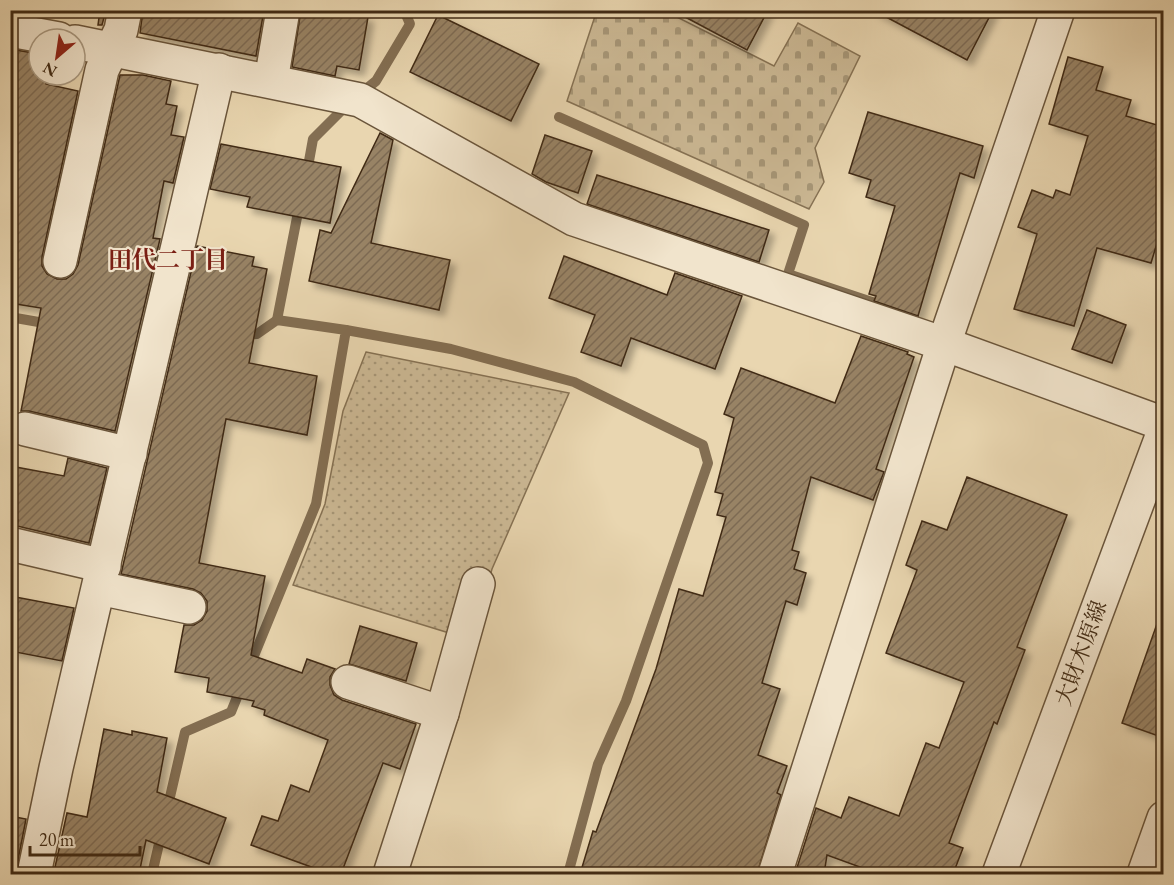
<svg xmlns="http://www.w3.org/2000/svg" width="1174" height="885" font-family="'EB Garamond','Noto Serif JP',serif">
<defs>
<pattern id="grass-dots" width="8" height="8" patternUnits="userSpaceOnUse" patternTransform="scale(1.5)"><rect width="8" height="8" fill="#ccb995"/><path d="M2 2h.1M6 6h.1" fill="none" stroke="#a79778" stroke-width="1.8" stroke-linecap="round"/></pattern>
<pattern id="cemetery-stones" width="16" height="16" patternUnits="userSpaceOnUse" patternTransform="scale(1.5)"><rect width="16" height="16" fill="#ccb995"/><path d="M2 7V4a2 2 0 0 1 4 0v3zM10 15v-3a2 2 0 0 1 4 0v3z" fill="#a79778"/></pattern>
<pattern id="building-hatch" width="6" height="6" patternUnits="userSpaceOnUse" patternTransform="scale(1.5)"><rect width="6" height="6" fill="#988365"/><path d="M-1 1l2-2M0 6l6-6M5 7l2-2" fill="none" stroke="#7d6b52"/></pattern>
<filter id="shadow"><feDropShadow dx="5.5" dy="5.5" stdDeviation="3" flood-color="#0004"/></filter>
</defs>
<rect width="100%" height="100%" fill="#e9d6b0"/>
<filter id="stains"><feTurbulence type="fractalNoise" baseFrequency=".00333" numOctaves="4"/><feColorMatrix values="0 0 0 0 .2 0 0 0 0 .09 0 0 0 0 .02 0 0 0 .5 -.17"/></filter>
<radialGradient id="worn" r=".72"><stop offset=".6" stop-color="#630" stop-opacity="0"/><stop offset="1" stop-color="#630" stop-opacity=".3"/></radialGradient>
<path fill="url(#grass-dots)" stroke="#867254" stroke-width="1.5" d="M 366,352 L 569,393 L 492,569 L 472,640 L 293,585 L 325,504 L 343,411 Z"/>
<path fill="url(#cemetery-stones)" stroke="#867254" stroke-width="1.5" d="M 596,13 L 669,13 L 774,66 L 798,23 L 860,56 L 815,148 L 824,182 L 809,209 L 567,101 Z"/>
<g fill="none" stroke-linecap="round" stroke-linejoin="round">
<g stroke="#836e52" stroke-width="10">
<path d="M 360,94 L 376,81 L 410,24 L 404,10"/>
<path d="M 559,117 L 804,225 L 788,274 L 914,316"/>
<path d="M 307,172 L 313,139 L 348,104"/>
<path d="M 10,317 L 50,324"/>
<path d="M 277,320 L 300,202"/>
<path d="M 346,330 L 451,349 L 574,382 L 703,445 L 708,463 L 626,701 L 598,764 L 568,874"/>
<path d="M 241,335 L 257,334 L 277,320 L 346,330 L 316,504 L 249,668"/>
<path d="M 167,810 L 185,732 L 231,712 L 242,685"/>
<path d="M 152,874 L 162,831"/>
</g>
</g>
<g fill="url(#building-hatch)" stroke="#402a14" stroke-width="1.5" filter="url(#shadow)">
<path d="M 100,10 L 106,10 L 102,25 L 98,25 Z"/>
<path d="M 143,10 L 264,10 L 256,56 L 140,33 Z"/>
<path d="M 301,10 L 331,10 L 368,17 L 359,70 L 337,66 L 335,76 L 292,67 Z"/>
<path d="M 672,10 L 768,10 L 747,50 Z"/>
<path d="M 873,10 L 993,10 L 967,60 Z"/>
<path d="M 438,15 L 539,64 L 511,121 L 410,72 Z"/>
<path d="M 10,49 L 39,54 L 39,75 L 47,75 L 46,84 L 78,91 L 42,257 L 42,266 L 47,274 L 57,279 L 66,279 L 73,274 L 78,265 L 120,75 L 143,75 L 171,81 L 166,104 L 177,106 L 171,135 L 184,137 L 173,183 L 164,181 L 153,238 L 160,239 L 115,431 L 29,411 L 21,411 L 41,308 L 10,303 Z"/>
<path d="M 1068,57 L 1103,67 L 1096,90 L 1131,100 L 1126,116 L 1164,127 L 1164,220 L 1151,263 L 1097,248 L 1074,326 L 1014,309 L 1037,234 L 1018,227 L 1032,190 L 1053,198 L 1056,190 L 1070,195 L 1088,136 L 1049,124 Z"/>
<path d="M 868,112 L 983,146 L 974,178 L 960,173 L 918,316 L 874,301 L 876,296 L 869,294 L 895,206 L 866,197 L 871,180 L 849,173 Z"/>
<path d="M 380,133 L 393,140 L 371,243 L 450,260 L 439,310 L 309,281 L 320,230 L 331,233 Z"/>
<path d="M 545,135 L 592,151 L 578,193 L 546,182 L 532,174 Z"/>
<path d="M 221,144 L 341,167 L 330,223 L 247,207 L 250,197 L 210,189 Z"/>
<path d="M 597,175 L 769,230 L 759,262 L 587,204 Z"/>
<path d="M 197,246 L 254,257 L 252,266 L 267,269 L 249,363 L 317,376 L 307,435 L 226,419 L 199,563 L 265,576 L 251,655 L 302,673 L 307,659 L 335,669 L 330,677 L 330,685 L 334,695 L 342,700 L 416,724 L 400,769 L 383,763 L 341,874 L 311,874 L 314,868 L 251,845 L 262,816 L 278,821 L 291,785 L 309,792 L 328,740 L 264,715 L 265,710 L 252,706 L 254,701 L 207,692 L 209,678 L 175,672 L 184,625 L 194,625 L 202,620 L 207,611 L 207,601 L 201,593 L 193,589 L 121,574 Z"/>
<path d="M 564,256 L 667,295 L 675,273 L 742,296 L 715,369 L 631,338 L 621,366 L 581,352 L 595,315 L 549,298 Z"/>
<path d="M 1087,310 L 1126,325 L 1112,363 L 1072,349 Z"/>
<path d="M 861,336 L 908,352 L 907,354 L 914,357 L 876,469 L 884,472 L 873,500 L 811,477 L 792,550 L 799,552 L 794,569 L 806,573 L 797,605 L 786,601 L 762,683 L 780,689 L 758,755 L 787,766 L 777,793 L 781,795 L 757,874 L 580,874 L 593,831 L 596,832 L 656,669 L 679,589 L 703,596 L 726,517 L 717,515 L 723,494 L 715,492 L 734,418 L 724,414 L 741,368 L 835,403 Z"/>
<path d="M 68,458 L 107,468 L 89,543 L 17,526 L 18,520 L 10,518 L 10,466 L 64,476 Z"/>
<path d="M 967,477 L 1067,515 L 1017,647 L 1025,650 L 997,724 L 994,722 L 949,843 L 963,848 L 953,874 L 879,874 L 827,855 L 824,874 L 795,874 L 816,808 L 841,818 L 849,797 L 899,816 L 926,743 L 939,748 L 964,682 L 886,653 L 917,570 L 906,565 L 922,521 L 947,530 Z"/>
<path d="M 10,596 L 74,608 L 62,661 L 10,651 Z"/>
<path d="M 1159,618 L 1164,619 L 1164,738 L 1122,723 Z"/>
<path d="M 360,626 L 417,643 L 406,681 L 349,664 Z"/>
<path d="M 104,729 L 132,735 L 132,731 L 167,738 L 157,792 L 226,818 L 209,864 L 146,840 L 139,874 L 55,874 L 57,868 L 55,867 L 67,813 L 87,817 Z"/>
<path d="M 10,816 L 26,819 L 18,860 L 10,858 Z"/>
</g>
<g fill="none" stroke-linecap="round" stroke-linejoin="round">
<g stroke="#6a553b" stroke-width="36">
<g id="minor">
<path d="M 10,30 L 59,39"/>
<path d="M 75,42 L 360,100 L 574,219 L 944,344 L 1164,424"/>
<path d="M 271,81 L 283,10"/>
<path d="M 60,261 L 102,70 L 121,30 L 125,10"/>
<path d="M 25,429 L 130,454"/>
<path d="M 10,544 L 104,566"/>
<path d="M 99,588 L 189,607"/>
<path d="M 348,682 L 442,713"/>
<path d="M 34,874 L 56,768 L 219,70"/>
<path d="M 390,874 L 442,713 L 478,584"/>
<path d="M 775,874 L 944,344 L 1058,10"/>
<path d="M 999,874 L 1164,431"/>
<path d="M 1144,874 L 1164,818"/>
</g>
</g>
<use href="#minor" stroke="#f1e4cc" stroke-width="33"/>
</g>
<g text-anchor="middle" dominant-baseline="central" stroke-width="4.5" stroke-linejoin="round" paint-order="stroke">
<g font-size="22" fill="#402a14" stroke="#f1e4cc">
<text transform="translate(1081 653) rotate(-70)">大財木原線</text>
</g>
<g font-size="24" font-weight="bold" fill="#7a1f14" stroke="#f1e4cc">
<text x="168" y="259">田代二丁目</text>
</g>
</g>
<rect width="1174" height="885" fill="none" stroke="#e9d6b0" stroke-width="36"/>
<rect x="12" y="12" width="1150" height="861" fill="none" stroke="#402a14" stroke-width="3"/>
<rect x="18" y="18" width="1138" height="849" fill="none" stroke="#402a14" stroke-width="1.5"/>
<g transform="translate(57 57) rotate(209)"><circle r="28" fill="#f1e4cc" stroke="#aa9a82" stroke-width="1.5"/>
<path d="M0-4.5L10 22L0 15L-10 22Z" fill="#8f2418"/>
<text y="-9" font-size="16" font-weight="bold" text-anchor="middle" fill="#402a14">N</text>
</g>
<path d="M30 846v9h110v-9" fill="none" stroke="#402a14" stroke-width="3"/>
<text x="39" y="846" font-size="18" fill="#402a14" stroke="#f1e4cc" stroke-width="4.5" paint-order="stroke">20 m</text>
<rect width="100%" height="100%" filter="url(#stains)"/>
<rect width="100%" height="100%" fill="url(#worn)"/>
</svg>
